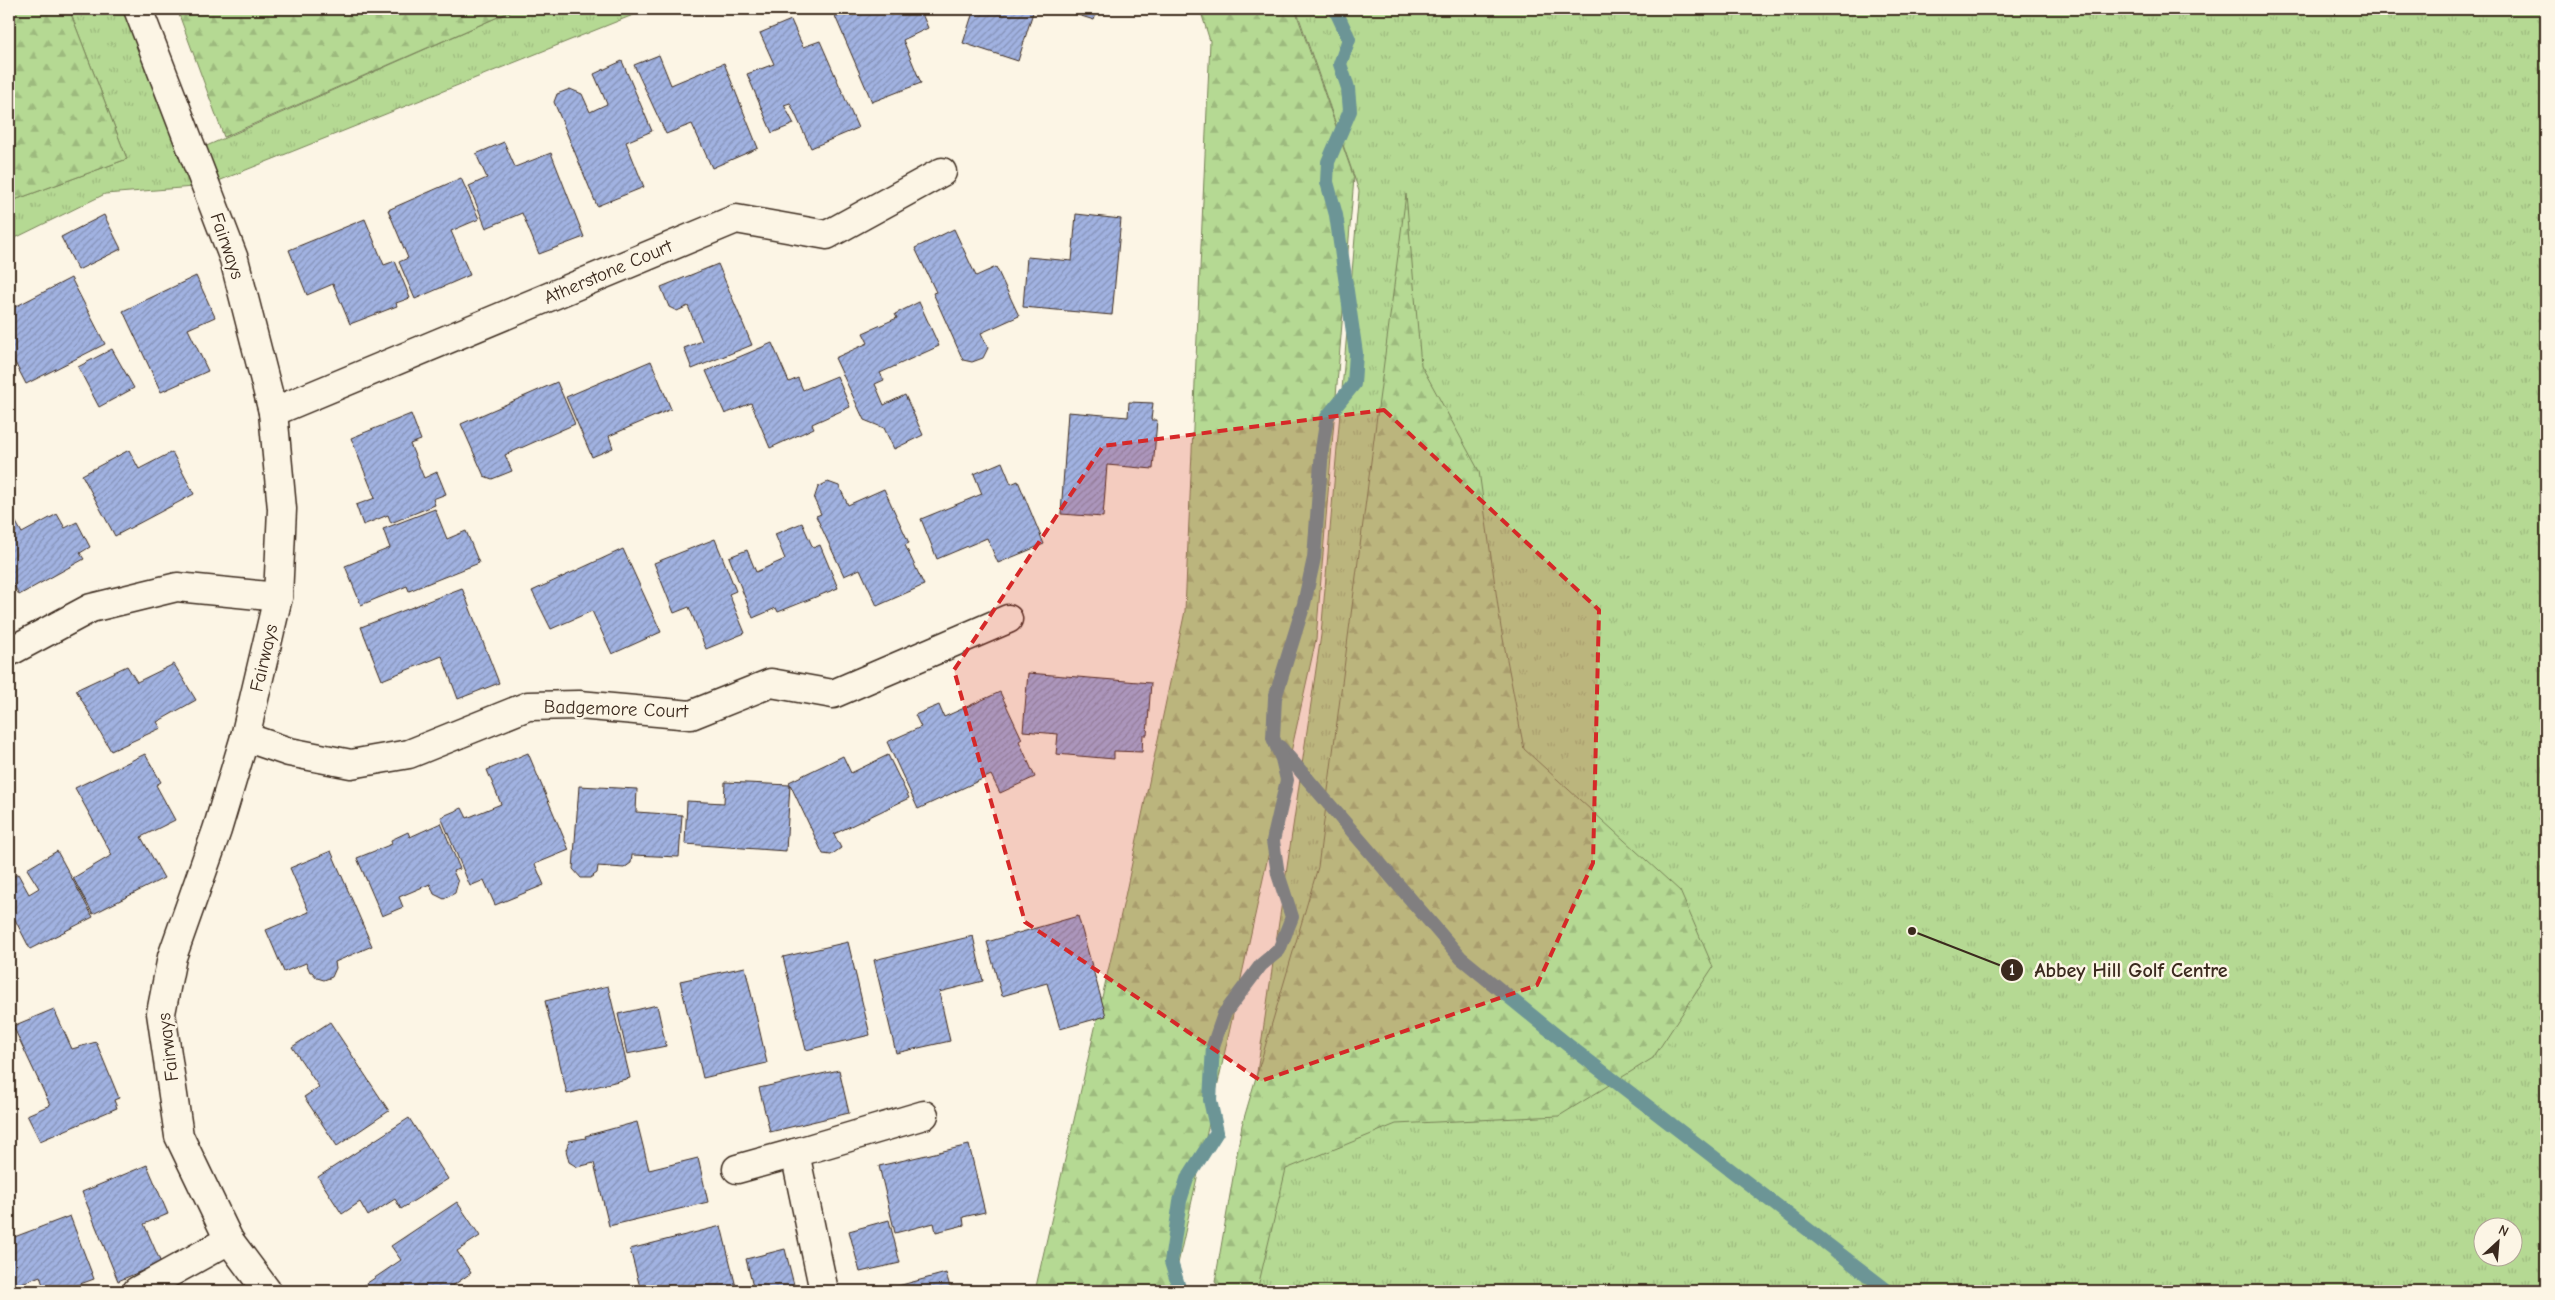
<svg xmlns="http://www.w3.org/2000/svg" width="2555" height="1300" font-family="'Comic Neue',sans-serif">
<defs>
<pattern id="grass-tufts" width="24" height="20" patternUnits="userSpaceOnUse" patternTransform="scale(1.25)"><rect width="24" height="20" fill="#b5d993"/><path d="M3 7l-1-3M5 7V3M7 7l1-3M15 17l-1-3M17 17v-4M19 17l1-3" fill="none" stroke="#9dba7e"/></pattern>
<pattern id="forest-firs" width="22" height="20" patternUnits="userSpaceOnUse" patternTransform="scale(1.25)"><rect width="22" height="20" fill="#b5d993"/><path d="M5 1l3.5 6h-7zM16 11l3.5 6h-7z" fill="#9dba7e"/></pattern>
<pattern id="building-hatch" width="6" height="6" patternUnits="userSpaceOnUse" patternTransform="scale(1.25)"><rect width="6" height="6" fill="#a1b2e1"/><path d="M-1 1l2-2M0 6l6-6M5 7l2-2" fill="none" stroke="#8491b6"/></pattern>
</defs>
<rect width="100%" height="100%" fill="#fcf5e5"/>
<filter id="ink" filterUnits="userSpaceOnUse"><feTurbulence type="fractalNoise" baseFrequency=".02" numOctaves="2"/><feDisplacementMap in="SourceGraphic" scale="10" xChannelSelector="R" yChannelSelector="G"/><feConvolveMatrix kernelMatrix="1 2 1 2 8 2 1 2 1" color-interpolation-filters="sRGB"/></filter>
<g filter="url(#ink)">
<g fill="url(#grass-tufts)" stroke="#788258" fill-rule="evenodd">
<path d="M 69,9 L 138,9 L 193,152 L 516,9 L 648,9 L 206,186 L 105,194 L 9,241 L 9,202 L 127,159 Z"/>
<path d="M 1296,9 L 2546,9 L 2546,1291 L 1225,1291 L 1321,635 L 1359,191 ZM 2482,1228 L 2512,1228 L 2512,1258 L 2482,1258 Z"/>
</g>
<g fill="url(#forest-firs)" stroke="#788258">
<path d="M 9,9 L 69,9 L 127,159 L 9,202 Z"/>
<path d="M 177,9 L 516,9 L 224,137 Z"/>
<path d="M 1200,9 L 1295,9 L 1354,178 L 1316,639 L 1172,1291 L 1035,1291 L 1124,901 L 1185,611 L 1210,41 Z"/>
<path d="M 1406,194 L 1421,365 L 1479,471 L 1501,628 L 1524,749 L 1680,891 L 1713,967 L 1653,1058 L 1559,1116 L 1396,1124 L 1286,1169 L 1257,1291 L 1223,1291 L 1215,1282 L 1242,1125 L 1318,867 Z"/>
</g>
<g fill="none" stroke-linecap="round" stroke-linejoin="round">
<g stroke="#6c9596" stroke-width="14">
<path d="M 1280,747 L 1461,958 L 1568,1045 L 1888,1291"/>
<path d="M 1180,1291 L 1171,1262 L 1180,1201 L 1187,1179 L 1217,1132 L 1210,1100 L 1213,1046 L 1224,1014 L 1261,965 L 1279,950 L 1292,917 L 1278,874 L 1273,841 L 1287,780 L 1282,759 L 1273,738 L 1275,698 L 1304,604 L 1314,558 L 1322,449 L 1327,417 L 1354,384 L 1356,353 L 1336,215 L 1327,182 L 1328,162 L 1350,111 L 1348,88 L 1340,64 L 1349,39 L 1335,9"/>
</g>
</g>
<g fill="url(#building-hatch)" stroke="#3b2a1e">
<path d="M 854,9 L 920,9 L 928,28 L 903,40 L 921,83 L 872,102 L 835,16 Z"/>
<path d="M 974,9 L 1034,9 L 1018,61 L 963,43 Z"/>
<path d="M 1059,9 L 1098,9 L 1094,20 Z"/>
<path d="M 791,20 L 803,47 L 820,41 L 858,128 L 811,148 L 790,103 L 784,105 L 794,124 L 772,133 L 747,74 L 774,64 L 760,33 Z"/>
<path d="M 659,55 L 671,85 L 724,63 L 758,148 L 712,168 L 692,124 L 666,134 L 634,65 Z"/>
<path d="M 622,61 L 652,131 L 626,142 L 644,187 L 597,206 L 554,102 L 557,94 L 570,89 L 582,94 L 590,112 L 607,104 L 594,74 Z"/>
<path d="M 504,142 L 515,167 L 551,153 L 584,237 L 539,254 L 522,213 L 486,228 L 469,186 L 487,178 L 476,154 Z"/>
<path d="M 461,178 L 479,219 L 451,231 L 470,275 L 415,299 L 399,262 L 408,258 L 388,210 Z"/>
<path d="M 1076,214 L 1121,219 L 1112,315 L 1023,307 L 1027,257 L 1072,261 Z"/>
<path d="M 104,215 L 121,249 L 78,270 L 61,237 Z"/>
<path d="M 365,219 L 384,265 L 395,261 L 410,298 L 396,303 L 397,306 L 350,324 L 333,284 L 307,295 L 289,250 Z"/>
<path d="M 954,229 L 976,276 L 996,267 L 1019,316 L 981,333 L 988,348 L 983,358 L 972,362 L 963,360 L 933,293 L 936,292 L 915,248 Z"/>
<path d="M 718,264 L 752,345 L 692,369 L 684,348 L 702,341 L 688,306 L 677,311 L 669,307 L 661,287 Z"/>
<path d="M 196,276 L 215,317 L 188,329 L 208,371 L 161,392 L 123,311 Z"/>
<path d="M 71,278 L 105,344 L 26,384 L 9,351 L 9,310 Z"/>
<path d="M 919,302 L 939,346 L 880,373 L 884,380 L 875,384 L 884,405 L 905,395 L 923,435 L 894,449 L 884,428 L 864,420 L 835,358 L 868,343 L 863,333 L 897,318 L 895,314 Z"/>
<path d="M 772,343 L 789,382 L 798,378 L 803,390 L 837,376 L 850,407 L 812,424 L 814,428 L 770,448 L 751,403 L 725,414 L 706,371 Z"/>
<path d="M 112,349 L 134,388 L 99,407 L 78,367 Z"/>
<path d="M 651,361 L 671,409 L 609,436 L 613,448 L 592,457 L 566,397 Z"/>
<path d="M 557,382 L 575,424 L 505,455 L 512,471 L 492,479 L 484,476 L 461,424 Z"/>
<path d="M 1129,402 L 1153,403 L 1151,420 L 1157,420 L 1153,469 L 1107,465 L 1103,517 L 1061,514 L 1068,412 L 1128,417 Z"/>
<path d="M 411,414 L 421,440 L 410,444 L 424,478 L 437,472 L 446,494 L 433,499 L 435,505 L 391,523 L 388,515 L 363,525 L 356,505 L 375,498 L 351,438 Z"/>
<path d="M 129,450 L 139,469 L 172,452 L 194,494 L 115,536 L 82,475 Z"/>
<path d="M 1002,462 L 1011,484 L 1018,481 L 1044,544 L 998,563 L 987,538 L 937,559 L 921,519 L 982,494 L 974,474 Z"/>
<path d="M 828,482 L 839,486 L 848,505 L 884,489 L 909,543 L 905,545 L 924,585 L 877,606 L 860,569 L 844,576 L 816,516 L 821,514 L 814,499 L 818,487 Z"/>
<path d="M 435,509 L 447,539 L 466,531 L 479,563 L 409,591 L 407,586 L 361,605 L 345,566 L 390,548 L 383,529 Z"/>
<path d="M 57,514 L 65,528 L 77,522 L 90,547 L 80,553 L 84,559 L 19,595 L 9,575 L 9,516 L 13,517 L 22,533 Z"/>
<path d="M 802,523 L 813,548 L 820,545 L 838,588 L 778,612 L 776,608 L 753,618 L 729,557 L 747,550 L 756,572 L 785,559 L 775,534 Z"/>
<path d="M 715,539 L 736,591 L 729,594 L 745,633 L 706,649 L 689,607 L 674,613 L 654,563 Z"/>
<path d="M 623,549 L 661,632 L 612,654 L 592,611 L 551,629 L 532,591 Z"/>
<path d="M 462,588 L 499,683 L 458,699 L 442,656 L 382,680 L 361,627 Z"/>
<path d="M 174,664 L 196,700 L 157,722 L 161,728 L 111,751 L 76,690 L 127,666 L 137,682 Z"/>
<path d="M 1028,673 L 1151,683 L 1147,735 L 1143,735 L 1142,752 L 1114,751 L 1114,759 L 1056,754 L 1058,734 L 1023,731 Z"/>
<path d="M 1000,692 L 1022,739 L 1019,741 L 1035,777 L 1000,793 L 991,775 L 918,809 L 887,742 L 921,727 L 915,715 L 939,705 L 944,717 Z"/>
<path d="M 528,753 L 569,850 L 535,864 L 544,885 L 495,905 L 484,880 L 470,886 L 441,817 L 462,808 L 467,818 L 501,804 L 487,770 Z"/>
<path d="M 145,754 L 161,782 L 156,785 L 175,820 L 141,837 L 164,878 L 93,914 L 73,878 L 112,855 L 75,788 Z"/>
<path d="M 888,755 L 909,798 L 834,834 L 841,848 L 831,855 L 823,854 L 789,782 L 843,756 L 851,773 Z"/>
<path d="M 725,782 L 790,785 L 786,851 L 685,844 L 687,801 L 724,803 Z"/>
<path d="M 579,786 L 637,789 L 636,812 L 682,815 L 679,857 L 632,855 L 631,863 L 624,868 L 598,866 L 597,873 L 590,878 L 581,878 L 573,869 Z"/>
<path d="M 441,823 L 460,869 L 453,871 L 458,882 L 455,893 L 444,899 L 434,894 L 430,884 L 399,897 L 403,907 L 382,916 L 357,858 L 392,844 L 391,840 L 408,832 L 410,837 Z"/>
<path d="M 57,851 L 93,917 L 30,949 L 9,908 L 9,879 L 18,874 L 29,894 L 39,888 L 27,869 Z"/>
<path d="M 331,851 L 372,946 L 335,962 L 336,968 L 332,977 L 324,980 L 317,978 L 312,972 L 310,972 L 306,963 L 284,972 L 266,930 L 309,912 L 290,868 Z"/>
<path d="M 1078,916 L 1106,1016 L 1060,1029 L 1047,983 L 1002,996 L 987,942 Z"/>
<path d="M 973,936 L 983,981 L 939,992 L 950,1041 L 896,1053 L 874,960 Z"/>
<path d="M 848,942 L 870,1035 L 806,1050 L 783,957 Z"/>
<path d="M 745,967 L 767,1063 L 703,1078 L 680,981 Z"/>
<path d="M 608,986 L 630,1078 L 567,1094 L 545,1001 Z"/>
<path d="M 657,1005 L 666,1046 L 627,1054 L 618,1014 Z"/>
<path d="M 54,1009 L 72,1049 L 96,1042 L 119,1098 L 114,1100 L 117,1108 L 40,1141 L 27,1115 L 50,1105 L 13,1026 Z"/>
<path d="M 330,1022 L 389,1111 L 337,1146 L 304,1097 L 319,1087 L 292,1047 Z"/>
<path d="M 839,1070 L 849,1113 L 770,1132 L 759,1088 Z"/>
<path d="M 409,1118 L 448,1179 L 401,1209 L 395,1199 L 368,1216 L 360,1202 L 342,1214 L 318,1177 Z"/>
<path d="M 637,1122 L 649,1170 L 698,1158 L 708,1202 L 609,1226 L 594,1163 L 577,1167 L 569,1162 L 566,1150 L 569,1141 L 586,1138 L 585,1136 Z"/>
<path d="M 969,1145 L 985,1212 L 963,1217 L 964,1225 L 936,1232 L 934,1223 L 895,1233 L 879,1166 Z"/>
<path d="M 147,1165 L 168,1214 L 144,1224 L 161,1263 L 118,1281 L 82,1192 Z"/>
<path d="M 457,1202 L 480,1236 L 457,1251 L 471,1273 L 445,1291 L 362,1291 L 360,1288 L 401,1260 L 391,1246 Z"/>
<path d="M 70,1216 L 94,1279 L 61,1291 L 45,1291 L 40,1276 L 9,1288 L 9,1239 Z"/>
<path d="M 889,1220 L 900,1263 L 860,1272 L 849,1231 Z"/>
<path d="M 721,1226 L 737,1291 L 641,1291 L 630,1249 Z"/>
<path d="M 785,1249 L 795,1289 L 754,1291 L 746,1259 Z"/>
<path d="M 946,1273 L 951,1291 L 895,1291 L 894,1287 Z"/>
</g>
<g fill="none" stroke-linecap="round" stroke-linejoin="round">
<g stroke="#3b2a1e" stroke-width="31">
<g id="street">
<path d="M 138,9 L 234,259 L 273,412 L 282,509 L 278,597 L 245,737 L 217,830 L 172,957 L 161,1013 L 179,1136 L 229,1240 L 267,1291"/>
<path d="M 273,412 L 736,219 L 827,235 L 942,172"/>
<path d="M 9,652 L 91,608 L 177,587 L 278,597"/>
<path d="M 245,737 L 289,752 L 351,764 L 409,754 L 528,706 L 579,705 L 691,715 L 771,683 L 833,694 L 1008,619"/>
<path d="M 795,1153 L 924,1115"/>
<path d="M 737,1169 L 795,1153 L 824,1291"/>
<path d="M 137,1291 L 229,1240"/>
</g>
</g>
<use href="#street" stroke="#fcf5e5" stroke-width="28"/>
</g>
</g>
<path fill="#d62828" fill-opacity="0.2" stroke="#d62828" stroke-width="4" stroke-dasharray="10 6" stroke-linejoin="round" d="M 1384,410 L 1599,610 L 1593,863 L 1537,985 L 1261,1081 L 1025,922 L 954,670 L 1103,446 Z"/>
<g text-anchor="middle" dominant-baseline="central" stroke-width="5" stroke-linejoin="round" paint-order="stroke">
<g font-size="19" fill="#3b2a1e" stroke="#fcf5e5">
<text transform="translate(227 246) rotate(71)">Fairways</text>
<text transform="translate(608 272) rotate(-23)">Atherstone Court</text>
<text transform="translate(264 658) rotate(-77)">Fairways</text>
<text transform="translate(616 709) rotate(2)">Badgemore Court</text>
<text transform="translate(168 1047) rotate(-97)">Fairways</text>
</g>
</g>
<path fill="none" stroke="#3b2a1e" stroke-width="2" d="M1912 931L2012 970"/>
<g fill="#3b2a1e" stroke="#fcf5e5" stroke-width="2">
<circle cx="1912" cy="931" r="5"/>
<circle cx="2012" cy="970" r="12"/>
</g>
<g font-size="15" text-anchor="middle" font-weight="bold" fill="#fff">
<text x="2012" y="975">1</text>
</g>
<g font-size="20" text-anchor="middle" font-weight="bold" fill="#3b2a1e" stroke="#fcf5e5" stroke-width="5" stroke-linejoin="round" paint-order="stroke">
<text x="2131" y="977">Abbey Hill Golf Centre</text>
</g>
<rect width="2555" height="1300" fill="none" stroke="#fcf5e5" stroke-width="30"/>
<rect x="15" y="15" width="2525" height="1270" fill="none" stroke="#3b2a1e" stroke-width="2" filter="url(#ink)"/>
<g transform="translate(2498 1242) rotate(26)"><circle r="24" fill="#fcf5e5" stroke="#afa495"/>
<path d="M0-4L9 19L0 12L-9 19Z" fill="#3b2a1e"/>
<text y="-8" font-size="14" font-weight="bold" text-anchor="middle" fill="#3b2a1e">N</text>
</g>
</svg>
